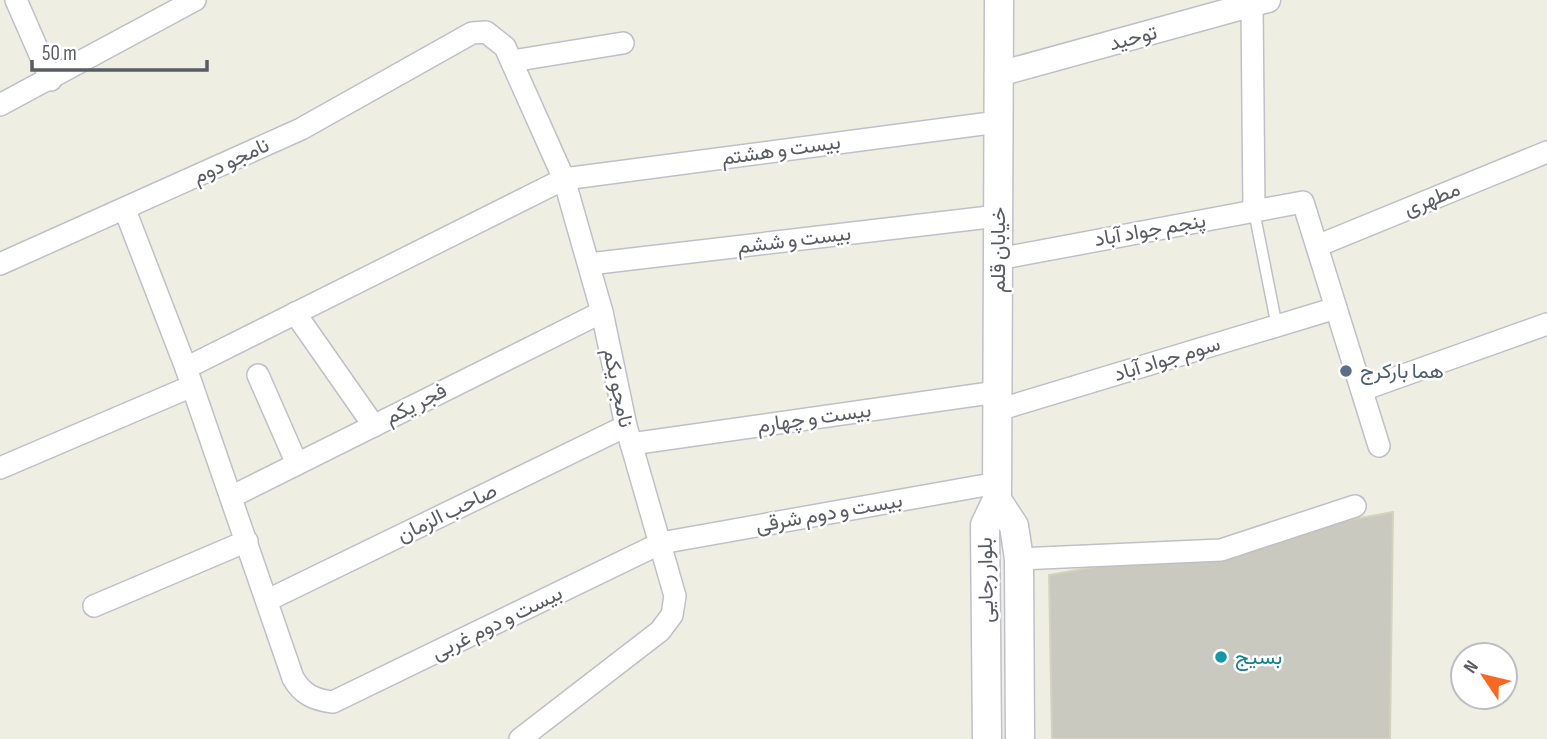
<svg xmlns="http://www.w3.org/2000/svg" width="1547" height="739" font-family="'Sofia Sans Condensed',Vazirmatn,sans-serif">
<rect width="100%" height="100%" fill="#eeefe2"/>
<path fill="#c9c9bf" stroke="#d4d3c0" stroke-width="2" d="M 1393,512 L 1390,739 L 1052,739 L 1049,575 Z"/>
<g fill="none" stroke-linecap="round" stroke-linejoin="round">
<g stroke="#bfc0c7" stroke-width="13">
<path id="service" d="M 1254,211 L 1277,327"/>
</g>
<g stroke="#bfc0c7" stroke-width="24">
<g id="minor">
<path d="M 16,0 L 51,80"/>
<path d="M 1252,6 L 1254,211"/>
<path d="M 512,61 L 623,43"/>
<path d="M 0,105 L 195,0"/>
<path d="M 125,210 L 186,368 L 293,678 C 302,694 314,700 333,702 L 661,543 L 997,483"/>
<path d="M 1317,246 L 1547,152"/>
<path d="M 998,259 L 1303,202 L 1379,446"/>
<path d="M 0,264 L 301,129 L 472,33 L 486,32 L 505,47 L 564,179 L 602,312 L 626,426 L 675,596 L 672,615 L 660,631 L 520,739"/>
<path d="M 589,264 L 998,216"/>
<path d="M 295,313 L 374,426"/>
<path d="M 186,368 L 564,179 L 998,122"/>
<path d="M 258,375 L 297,464"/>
<path d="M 1362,390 L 1547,324"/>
<path d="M 998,410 L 1336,308"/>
<path d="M 631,444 L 997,392"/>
<path d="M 0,468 L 192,386"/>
<path d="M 231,497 L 602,312"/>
<path d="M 1019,559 L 1221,550 L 1355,506"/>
<path d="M 268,600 L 626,426"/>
<path d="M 94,606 L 247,541"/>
</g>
</g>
<g stroke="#bfc0c7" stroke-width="27">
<path id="tertiary" d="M 999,74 L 1268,0"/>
</g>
<g stroke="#bfc0c9" stroke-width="31">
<g id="secondary">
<path d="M 997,500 L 1014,526 L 1019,559 L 1020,739"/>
<path d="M 987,739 L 985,525 L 997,500 L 999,0"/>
</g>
</g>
<use href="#service" stroke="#fff" stroke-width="10"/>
<use href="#minor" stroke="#fff" stroke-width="21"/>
<use href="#tertiary" stroke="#fff" stroke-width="24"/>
<use href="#secondary" stroke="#fff" stroke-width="28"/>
</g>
<circle fill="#5c6f8a" stroke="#fff" stroke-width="2.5" cx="1346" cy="371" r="7"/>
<circle fill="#0f9aa8" stroke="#fff" stroke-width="2.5" cx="1221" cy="657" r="7"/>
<g text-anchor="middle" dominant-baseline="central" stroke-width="5" stroke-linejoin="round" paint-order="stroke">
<g font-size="21" fill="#5a5c64" stroke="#fff">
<text transform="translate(1133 38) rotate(-15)">توحید</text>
<text transform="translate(781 150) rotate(-8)">بیست و هشتم</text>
<text transform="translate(231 161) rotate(-25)">نامجو دوم</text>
<text transform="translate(1432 199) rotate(-22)">مطهری</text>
<text transform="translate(1150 230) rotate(-10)">پنجم جواد آباد</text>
<text transform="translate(794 240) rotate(-7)">بیست و ششم</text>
<text transform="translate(998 250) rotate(-90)">خیابان قلم</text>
<text transform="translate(1167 359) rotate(-17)">سوم جواد آباد</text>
<text transform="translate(618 388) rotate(78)">نامجو یکم</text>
<text transform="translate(416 404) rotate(-27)">فجر یکم</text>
<text transform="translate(814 418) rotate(-8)">بیست و چهارم</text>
<text transform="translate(447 513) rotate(-26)">صاحب الزمان</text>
<text transform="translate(829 513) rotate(-10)">بیست و دوم شرقی</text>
<text transform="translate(986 580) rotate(-91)">بلوار رجایی</text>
<text transform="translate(497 623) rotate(-26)">بیست و دوم غربی</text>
</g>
<g font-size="21" fill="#4e5e75" stroke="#fff" text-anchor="start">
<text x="1360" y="371">هما بارکرج</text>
</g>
<g font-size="21" fill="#0d838f" stroke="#fff" text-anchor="start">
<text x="1235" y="657">بسیج</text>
</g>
</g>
<g transform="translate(1484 676) rotate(305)"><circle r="33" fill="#ffffff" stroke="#bdbec1" stroke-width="2"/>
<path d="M0-5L12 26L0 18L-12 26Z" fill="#f9681e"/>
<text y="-10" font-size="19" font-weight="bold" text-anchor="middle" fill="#5a5c64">N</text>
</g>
<path d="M32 60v10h175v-10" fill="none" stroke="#5a5c64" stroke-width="3.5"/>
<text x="42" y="60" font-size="21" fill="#5a5c64" stroke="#ffffff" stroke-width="5" paint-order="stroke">50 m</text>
</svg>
